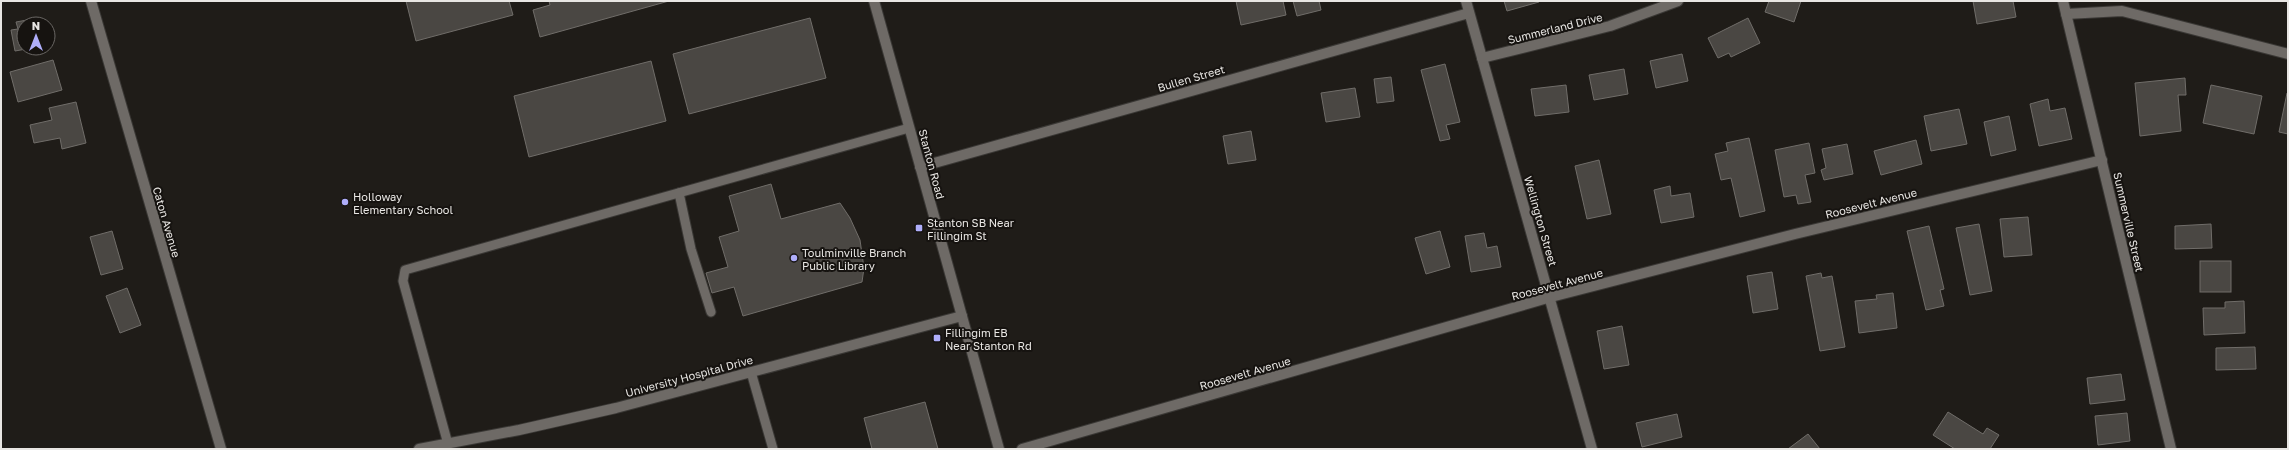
<svg xmlns="http://www.w3.org/2000/svg" width="2289" height="450" font-family="'Golos Text',sans-serif">
<rect width="100%" height="100%" fill="#1f1c18"/>
<g fill="#4a4743" stroke="#706d69">
<path d="M 406,1 L 509,1 L 513,15 L 416,41 Z"/>
<path d="M 549,1 L 669,1 L 540,37 L 533,10 L 550,5 Z"/>
<path d="M 1236,1 L 1283,1 L 1286,15 L 1241,25 Z"/>
<path d="M 1293,1 L 1319,1 L 1321,10 L 1297,16 Z"/>
<path d="M 1504,1 L 1539,1 L 1539,2 L 1507,11 Z"/>
<path d="M 1769,1 L 1801,1 L 1794,22 L 1765,12 Z"/>
<path d="M 1973,1 L 2013,1 L 2016,17 L 1977,24 Z"/>
<path d="M 38,18 L 40,24 L 24,24 L 24,48 L 32,48 L 15,51 L 11,30 L 18,29 L 16,22 Z"/>
<path d="M 810,18 L 826,78 L 689,114 L 673,54 Z"/>
<path d="M 1748,18 L 1760,43 L 1731,57 L 1729,53 L 1718,58 L 1708,38 Z"/>
<path d="M 1682,54 L 1688,81 L 1656,88 L 1650,61 Z"/>
<path d="M 53,60 L 62,90 L 18,102 L 10,72 Z"/>
<path d="M 651,61 L 666,121 L 529,157 L 514,96 Z"/>
<path d="M 1445,64 L 1460,122 L 1446,125 L 1450,139 L 1440,141 L 1421,70 Z"/>
<path d="M 1624,69 L 1628,94 L 1594,100 L 1589,75 Z"/>
<path d="M 1391,77 L 1394,101 L 1377,103 L 1374,79 Z"/>
<path d="M 2185,78 L 2186,95 L 2178,95 L 2181,131 L 2140,136 L 2135,83 Z"/>
<path d="M 1566,85 L 1569,112 L 1535,116 L 1531,89 Z"/>
<path d="M 2211,85 L 2262,96 L 2254,134 L 2203,123 Z"/>
<path d="M 1355,88 L 1360,117 L 1326,122 L 1321,93 Z"/>
<path d="M 2287,93 L 2288,94 L 2288,134 L 2279,132 Z"/>
<path d="M 2048,99 L 2050,111 L 2065,108 L 2072,139 L 2039,146 L 2030,104 Z"/>
<path d="M 76,102 L 86,143 L 62,149 L 60,138 L 34,143 L 30,125 L 52,120 L 49,108 Z"/>
<path d="M 1959,109 L 1967,144 L 1931,151 L 1924,116 Z"/>
<path d="M 2009,116 L 2016,150 L 1991,156 L 1984,122 Z"/>
<path d="M 1251,131 L 1256,160 L 1228,164 L 1223,136 Z"/>
<path d="M 1749,138 L 1765,211 L 1740,217 L 1731,178 L 1721,180 L 1715,154 L 1728,151 L 1726,143 Z"/>
<path d="M 1916,140 L 1922,164 L 1881,175 L 1874,151 Z"/>
<path d="M 1809,143 L 1815,173 L 1805,175 L 1811,202 L 1798,204 L 1796,195 L 1784,197 L 1775,150 Z"/>
<path d="M 1847,144 L 1853,174 L 1824,180 L 1821,170 L 1826,168 L 1822,149 Z"/>
<path d="M 1599,160 L 1611,214 L 1587,219 L 1575,166 Z"/>
<path d="M 771,184 L 781,219 L 840,203 L 850,218 L 860,240 L 864,268 L 862,282 L 743,316 L 734,287 L 712,293 L 706,273 L 728,267 L 719,237 L 739,231 L 729,196 Z"/>
<path d="M 1670,186 L 1671,196 L 1690,193 L 1694,217 L 1661,223 L 1654,190 Z"/>
<path d="M 2028,217 L 2032,255 L 2004,257 L 2000,219 Z"/>
<path d="M 1979,224 L 1992,291 L 1970,295 L 1956,228 Z"/>
<path d="M 2211,224 L 2212,248 L 2175,249 L 2175,226 Z"/>
<path d="M 1929,226 L 1944,289 L 1940,290 L 1944,306 L 1926,310 L 1907,231 Z"/>
<path d="M 112,231 L 123,269 L 101,275 L 90,237 Z"/>
<path d="M 1440,231 L 1450,267 L 1426,274 L 1415,238 Z"/>
<path d="M 1484,233 L 1487,248 L 1497,246 L 1501,267 L 1471,272 L 1465,236 Z"/>
<rect x="2200" y="261" width="31" height="31"/>
<path d="M 1772,272 L 1778,309 L 1753,313 L 1747,276 Z"/>
<path d="M 1821,273 L 1822,278 L 1832,276 L 1845,347 L 1820,351 L 1806,276 Z"/>
<path d="M 127,288 L 141,325 L 120,333 L 106,296 Z"/>
<path d="M 1893,293 L 1897,328 L 1859,333 L 1855,301 L 1877,299 L 1876,295 Z"/>
<path d="M 2244,301 L 2245,333 L 2204,335 L 2203,308 L 2225,308 L 2225,302 Z"/>
<path d="M 1622,326 L 1629,365 L 1604,369 L 1597,331 Z"/>
<path d="M 2255,347 L 2256,369 L 2216,370 L 2216,348 Z"/>
<path d="M 2121,374 L 2125,400 L 2090,404 L 2087,378 Z"/>
<path d="M 925,402 L 938,449 L 872,449 L 864,418 Z"/>
<path d="M 1948,412 L 1983,434 L 1987,428 L 1999,435 L 1990,449 L 1955,449 L 1933,435 Z"/>
<path d="M 2127,413 L 2130,441 L 2098,445 L 2095,416 Z"/>
<path d="M 1677,414 L 1682,437 L 1642,447 L 1636,423 Z"/>
<path d="M 1808,434 L 1820,449 L 1788,449 Z"/>
</g>
<g fill="none" stroke-linecap="round" stroke-linejoin="round">
<g stroke="#3a3835" stroke-width="11">
<g id="service">
<path d="M 679,193 L 691,249 L 711,312"/>
<path d="M 751,372 L 773,449"/>
<path d="M 448,444 L 403,281 L 405,270 L 909,128"/>
</g>
</g>
<g stroke="#3a3835" stroke-width="12">
<g id="minor">
<path d="M 91,1 L 221,449"/>
<path d="M 1466,1 L 1592,449"/>
<path d="M 2066,14 L 2122,11 L 2288,54"/>
<path d="M 1482,58 L 1610,26 L 1678,1"/>
<path d="M 920,167 L 1469,13"/>
<path d="M 1022,449 L 1551,297 L 1795,234 L 2102,160"/>
</g>
</g>
<g stroke="#3a3835" stroke-width="12">
<g id="tertiary">
<path d="M 874,1 L 999,449"/>
<path d="M 2063,1 L 2171,449"/>
<path d="M 419,449 L 519,430 L 616,408 L 962,316"/>
</g>
</g>
<use href="#service" stroke="#6e6a66" stroke-width="9"/>
<use href="#minor" stroke="#6e6a66" stroke-width="10"/>
<use href="#tertiary" stroke="#6e6a66" stroke-width="10"/>
</g>
<g fill="#afaefa" stroke="#161310" stroke-width="1.5">
<circle cx="345" cy="202" r="4"/>
<rect x="915" y="224" width="8" height="8" rx="2"/>
<circle cx="794" cy="258" r="4"/>
<rect x="933" y="334" width="8" height="8" rx="2"/>
</g>
<g text-anchor="middle" dominant-baseline="central" stroke-width="4" stroke-linejoin="round" paint-order="stroke">
<g font-size="11" fill="#e8e6e3" stroke="#161310">
<text transform="translate(1555 28) rotate(-14)">Summerland Drive</text>
<text transform="translate(1191 78) rotate(-16)">Bullen Street</text>
<text transform="translate(932 164) rotate(75)">Stanton Road</text>
<text transform="translate(1871 203) rotate(-14)">Roosevelt Avenue</text>
<text transform="translate(1541 221) rotate(74)">Wellington Street</text>
<text transform="translate(167 222) rotate(74)">Caton Avenue</text>
<text transform="translate(2129 222) rotate(77)">Summerville Street</text>
<text transform="translate(1557 284) rotate(-15)">Roosevelt Avenue</text>
<text transform="translate(1245 373) rotate(-16)">Roosevelt Avenue</text>
<text transform="translate(689 376) rotate(-15)">University Hospital Drive</text>
</g>
<g font-size="11" fill="#e8e6e3" stroke="#161310" text-anchor="start">
<text x="353" y="196">Holloway<tspan x="353" dy="13">Elementary School</tspan></text>
<text x="927" y="222">Stanton SB Near<tspan x="927" dy="13">Fillingim St</tspan></text>
<text x="802" y="252">Toulminville Branch<tspan x="802" dy="13">Public Library</tspan></text>
<text x="945" y="332">Fillingim EB<tspan x="945" dy="13">Near Stanton Rd</tspan></text>
</g>
</g>
<rect width="2289" height="450" fill="none" stroke="#e8e6e3" stroke-width="4"/>
<g transform="translate(36 36)"><circle r="19" fill="#161310" stroke="#6a6764"/>
<path d="M0-3L7 15L0 10L-7 15Z" fill="#afaefa"/>
<text y="-6" font-size="11" font-weight="bold" text-anchor="middle" fill="#e8e6e3">N</text>
</g>
</svg>
